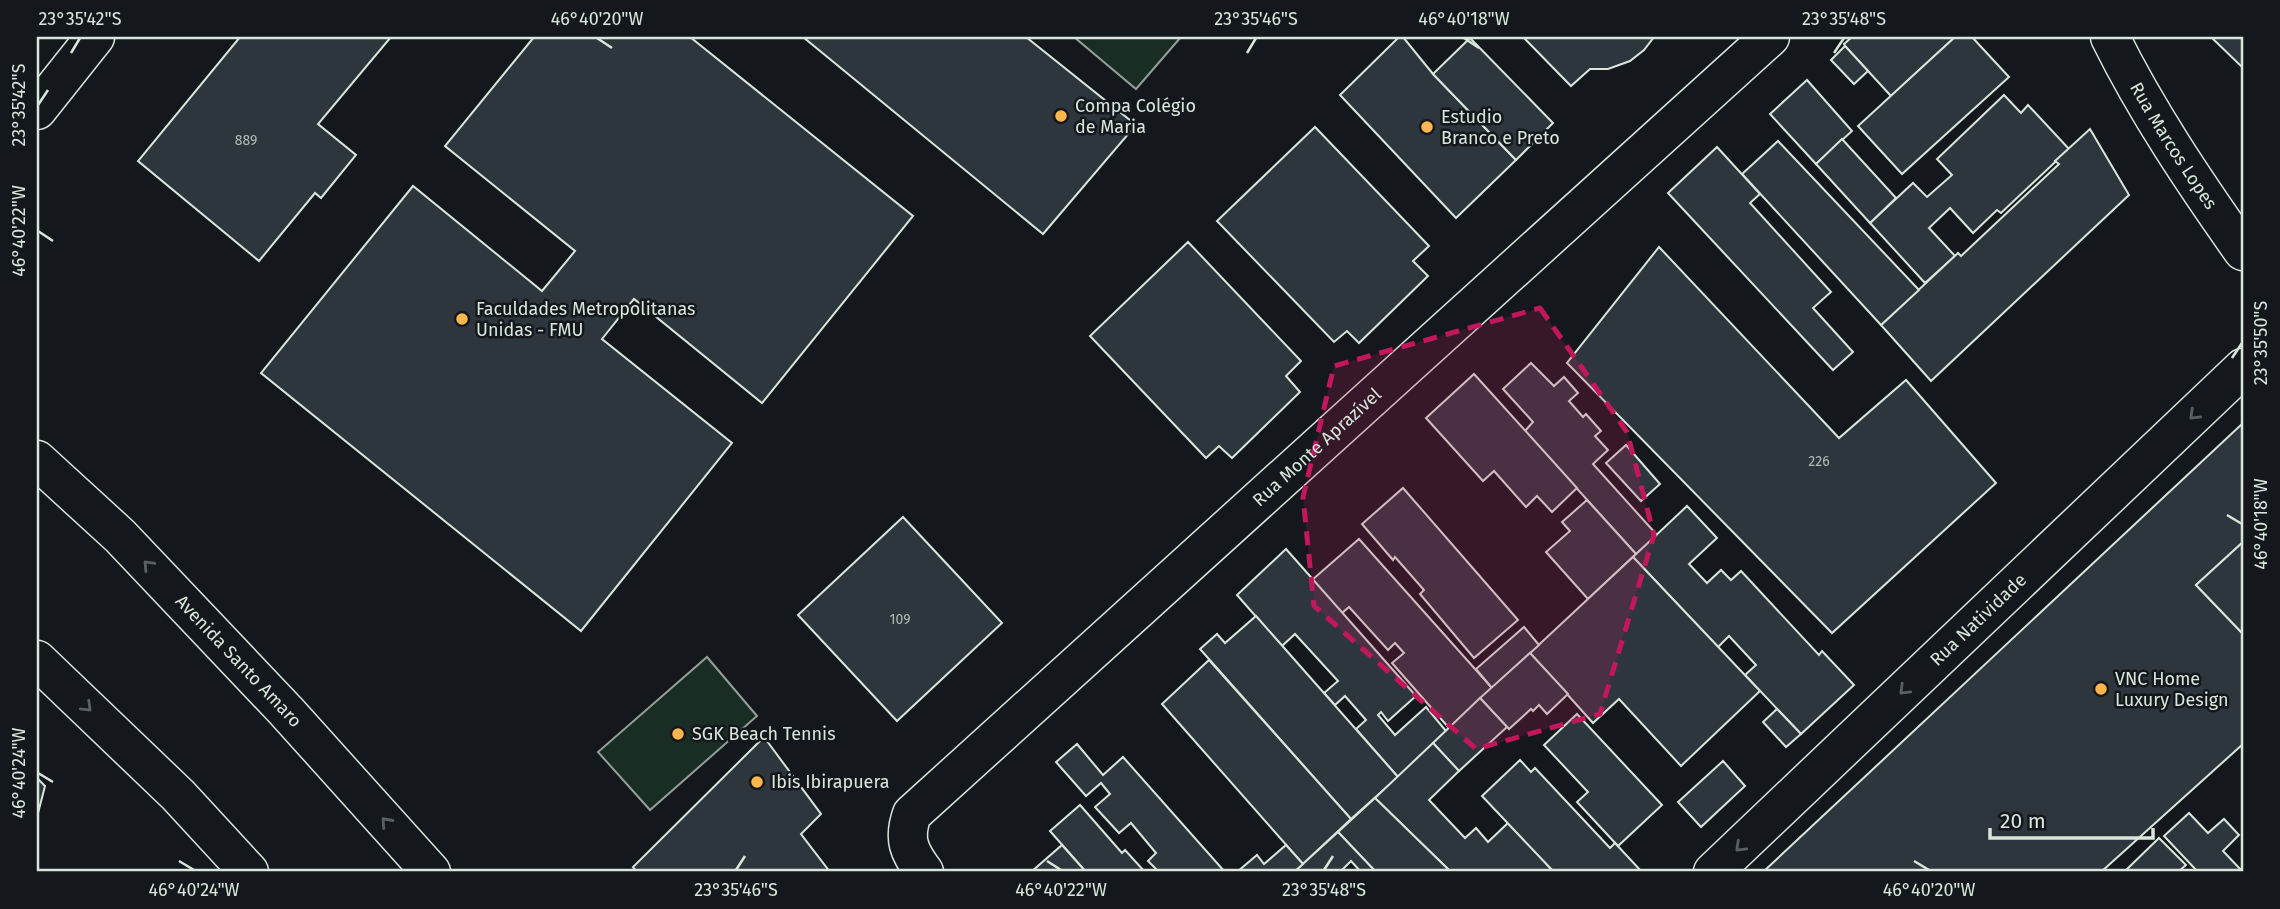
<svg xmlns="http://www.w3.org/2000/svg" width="2280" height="909" font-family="'Fira Sans',sans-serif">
<rect width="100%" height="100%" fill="#14181c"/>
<g fill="#1a2d24" stroke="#939e99" stroke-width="2">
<path d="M 1074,37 L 1181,37 L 1136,89 Z"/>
<path d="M 707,657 L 757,716 L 650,810 L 598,752 Z"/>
</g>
<g fill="#2c363c" stroke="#d8e6dc" stroke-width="2">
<path d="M 240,37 L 391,37 L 318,124 L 356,155 L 321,198 L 315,193 L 259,261 L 138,161 Z"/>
<path d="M 534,37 L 690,37 L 913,216 L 762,403 L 634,299 L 602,339 L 732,443 L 581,631 L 261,373 L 413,186 L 542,291 L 575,251 L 445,146 Z"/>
<path d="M 803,37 L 1026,37 L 1136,125 L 1043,234 Z"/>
<path d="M 1399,37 L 1403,37 L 1433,74 L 1516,160 L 1456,218 L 1340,95 Z"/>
<path d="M 1523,37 L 1654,37 L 1644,50 L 1630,61 L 1608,69 L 1590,69 L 1571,86 Z"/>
<path d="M 1852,37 L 1955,37 L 1891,96 L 1845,46 L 1844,44 Z"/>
<path d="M 1955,37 L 1972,37 L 2009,77 L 1902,174 L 1858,126 Z"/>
<path d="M 2211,37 L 2243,37 L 2243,68 Z"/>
<path d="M 1470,38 L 1553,123 L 1516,160 L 1433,74 Z"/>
<path d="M 1845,46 L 1868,71 L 1854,84 L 1831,60 Z"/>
<path d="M 1807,80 L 1852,131 L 1816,164 L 1770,114 Z"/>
<path d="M 2004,95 L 2021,113 L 2028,105 L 2069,149 L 2001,213 L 1997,210 L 1973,233 L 1950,208 L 1929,228 L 1955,256 L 1925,283 L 1870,223 L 1913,183 L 1927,197 L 1952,175 L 1937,159 Z"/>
<path d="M 1315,127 L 1429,246 L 1413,261 L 1428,276 L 1359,343 L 1347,331 L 1334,342 L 1217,221 Z"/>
<path d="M 2090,129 L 2129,195 L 1931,381 L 1881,325 L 1958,253 L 1961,256 L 2059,164 L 2055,161 Z"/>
<path d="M 1842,139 L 1896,198 L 1870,223 L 1816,164 Z"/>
<path d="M 1778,141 L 1919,290 L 1881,325 L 1742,174 Z"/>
<path d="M 1717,147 L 1760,194 L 1750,203 L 1831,292 L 1813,308 L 1853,352 L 1833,370 L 1668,193 Z"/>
<path d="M 1188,242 L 1301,361 L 1286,376 L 1300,392 L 1232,458 L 1219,446 L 1206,458 L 1090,336 Z"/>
<path d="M 1659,247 L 1839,438 L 1906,380 L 1996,483 L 1832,633 L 1567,363 Z"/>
<path d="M 1531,363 L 1554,386 L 1564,377 L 1578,393 L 1569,401 L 1583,417 L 1586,414 L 1601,431 L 1595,436 L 1608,450 L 1593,464 L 1657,535 L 1636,554 L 1525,431 L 1533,422 L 1503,389 Z"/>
<path d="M 1474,374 L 1577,488 L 1552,512 L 1537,496 L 1526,507 L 1494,471 L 1483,481 L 1426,418 Z"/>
<path d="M 2243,423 L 2243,542 L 2196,585 L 2243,634 L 2243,744 L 2101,872 L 1763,872 Z"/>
<path d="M 1626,445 L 1660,484 L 1641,501 L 1606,463 Z"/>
<path d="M 1403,488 L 1518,620 L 1474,658 L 1420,594 L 1424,590 L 1395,557 L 1393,560 L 1362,524 Z"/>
<path d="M 1587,500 L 1636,554 L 1588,599 L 1546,552 L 1570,531 L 1562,522 Z"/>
<path d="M 1687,506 L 1717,538 L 1689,564 L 1707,583 L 1721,570 L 1731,580 L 1741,571 L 1819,655 L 1822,651 L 1854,685 L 1801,734 L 1745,675 L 1756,665 L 1729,636 L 1718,647 L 1633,557 Z"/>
<path d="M 903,517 L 1002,623 L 897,721 L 798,615 Z"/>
<path d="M 1359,539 L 1492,688 L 1449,728 L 1392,663 L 1404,653 L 1395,643 L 1388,650 L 1349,607 L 1342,613 L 1312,580 Z"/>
<path d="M 2243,542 L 2243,634 L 2196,585 Z"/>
<path d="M 1286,549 L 1416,696 L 1388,721 L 1381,712 L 1378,715 L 1395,735 L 1426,707 L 1446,731 L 1398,777 L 1356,729 L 1366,720 L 1345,696 L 1335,705 L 1324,693 L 1338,681 L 1295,634 L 1282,646 L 1237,595 Z"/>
<path d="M 1633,557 L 1760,691 L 1681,766 L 1619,699 L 1593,723 L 1530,653 Z"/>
<path d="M 1256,616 L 1398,777 L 1351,819 L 1200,649 L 1217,634 L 1225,643 Z"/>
<path d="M 1524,627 L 1539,645 L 1492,688 L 1476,669 Z"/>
<path d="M 1530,653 L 1568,694 L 1547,714 L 1539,705 L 1533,711 L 1531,709 L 1509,729 L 1480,698 Z"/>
<path d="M 1209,660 L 1351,819 L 1303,864 L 1162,704 Z"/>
<path d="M 1480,698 L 1507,727 L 1459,771 L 1433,743 Z"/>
<path d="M 1777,709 L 1801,734 L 1786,747 L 1763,722 Z"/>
<path d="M 1577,714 L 1662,805 L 1618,846 L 1577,802 L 1588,792 L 1544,745 Z"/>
<path d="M 764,737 L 821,814 L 801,834 L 830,872 L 637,872 L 633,867 Z"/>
<path d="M 1433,743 L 1459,771 L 1429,800 L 1465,838 L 1476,828 L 1488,842 L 1508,823 L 1554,872 L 1451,872 L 1375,798 Z"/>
<path d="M 1077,744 L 1103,775 L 1123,757 L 1225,872 L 1159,872 L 1148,861 L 1156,853 L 1131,823 L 1119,833 L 1095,807 L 1110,794 L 1101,783 L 1086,796 L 1056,762 Z"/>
<path d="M 1520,760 L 1531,772 L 1535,768 L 1610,848 L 1615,843 L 1642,872 L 1554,872 L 1482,796 Z"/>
<path d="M 1723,761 L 1745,786 L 1701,827 L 1678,802 Z"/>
<path d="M 37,778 L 45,786 L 37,817 Z"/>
<path d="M 1375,798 L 1451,872 L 1376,872 L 1338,832 Z"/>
<path d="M 1080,805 L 1122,853 L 1125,850 L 1145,872 L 1086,872 L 1050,831 Z"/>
<path d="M 2189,813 L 2208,833 L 2224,819 L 2239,835 L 2223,851 L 2243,872 L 2198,872 L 2164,836 Z"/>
<path d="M 1338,832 L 1376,872 L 1361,872 L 1351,861 L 1340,872 L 1294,872 Z"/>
<path d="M 2159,838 L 2186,865 L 2178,872 L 2124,872 Z"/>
<path d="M 1062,845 L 1086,872 L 1031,872 Z"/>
<path d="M 1286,845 L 1303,864 L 1294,872 L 1237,872 L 1257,855 L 1264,864 Z"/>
</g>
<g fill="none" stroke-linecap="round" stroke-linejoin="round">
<g stroke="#d8e6dc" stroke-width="41">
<g id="minor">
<path id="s1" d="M 2110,37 C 2147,112 2195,183 2243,251"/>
<path d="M 37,110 L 95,37"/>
<path id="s2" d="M 924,872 C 909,852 903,839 912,814 L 1770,37"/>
<path id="s3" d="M 1713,872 L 2243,368"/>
</g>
</g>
<g stroke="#d8e6dc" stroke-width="41">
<g id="major">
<path id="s4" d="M 37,460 L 120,536 L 286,711 L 431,872"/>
<path d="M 37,660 L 178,795 L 249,872"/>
</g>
</g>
<use href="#minor" stroke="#14181c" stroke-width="38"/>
<use href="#major" stroke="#14181c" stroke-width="38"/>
</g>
<defs><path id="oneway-chevron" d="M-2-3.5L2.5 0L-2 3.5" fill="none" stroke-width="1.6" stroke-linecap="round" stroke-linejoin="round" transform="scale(1.75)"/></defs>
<g stroke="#59605f">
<use href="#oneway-chevron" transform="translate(2194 415) rotate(136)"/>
<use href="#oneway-chevron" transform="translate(148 565) rotate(-133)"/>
<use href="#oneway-chevron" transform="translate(1904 690) rotate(136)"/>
<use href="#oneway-chevron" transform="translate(87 707) rotate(44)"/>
<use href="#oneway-chevron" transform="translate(386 822) rotate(-132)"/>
<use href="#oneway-chevron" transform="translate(1740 847) rotate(136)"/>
</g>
<path fill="#c2185b" fill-opacity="0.2" stroke="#c2185b" stroke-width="5" stroke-dasharray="14 9" stroke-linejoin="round" d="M 1540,308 L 1627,432 L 1654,535 L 1600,714 L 1476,749 L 1314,606 L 1303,497 L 1334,366 Z"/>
<path fill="none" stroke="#d8e6dc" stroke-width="2.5" d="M 597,38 L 612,48M 1464,38 L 1479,48M 71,53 L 80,38M 1247,53 L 1256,38M 1834,53 L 1844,38M 38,105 L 48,90M 38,231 L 53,241M 2232,358 L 2242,343M 2227,515 L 2242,524M 38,773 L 53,782M 179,861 L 194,870M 1047,861 L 1061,870M 1914,861 L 1929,870M 736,870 L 745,856M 1324,870 L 1333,856"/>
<g fill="#ffb74d" stroke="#14181c" stroke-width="2.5">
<circle cx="1061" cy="116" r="7"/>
<circle cx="1427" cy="127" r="7"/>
<circle cx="462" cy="319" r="7"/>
<circle cx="2101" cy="689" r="7"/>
<circle cx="678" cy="734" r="7"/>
<circle cx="757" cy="782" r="7"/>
</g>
<g text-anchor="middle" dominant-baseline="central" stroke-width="5" stroke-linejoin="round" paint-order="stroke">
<g font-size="14" fill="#adbab4">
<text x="246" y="140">889</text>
<text x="1819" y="461">226</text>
<text x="900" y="619">109</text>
</g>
<g font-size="18" fill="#d8e6dc" stroke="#14181c" text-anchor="start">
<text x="1075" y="106">Compa Colégio<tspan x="1075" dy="21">de Maria</tspan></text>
<text x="1441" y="117">Estudio<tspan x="1441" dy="21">Branco e Preto</tspan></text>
<text x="476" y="309">Faculdades Metropolitanas<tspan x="476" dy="21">Unidas - FMU</tspan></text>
<text x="2115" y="679">VNC Home<tspan x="2115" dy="21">Luxury Design</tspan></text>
<text x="692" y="734">SGK Beach Tennis</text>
<text x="771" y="782">Ibis Ibirapuera</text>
</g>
<g font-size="18" fill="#d8e6dc" stroke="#14181c">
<text stroke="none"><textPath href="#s1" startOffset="126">Rua Marcos Lopes</textPath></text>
<text stroke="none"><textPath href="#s2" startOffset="609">Rua Monte Aprazível</textPath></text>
<text stroke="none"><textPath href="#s3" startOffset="366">Rua Natividade</textPath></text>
<text stroke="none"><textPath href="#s4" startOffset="285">Avenida Santo Amaro</textPath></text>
</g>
</g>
<rect width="2280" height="909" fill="none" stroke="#14181c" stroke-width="77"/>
<path d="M1990 828v10h163v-10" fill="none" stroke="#d8e6dc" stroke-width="3.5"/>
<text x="2000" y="828" font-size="21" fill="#d8e6dc" stroke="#14181c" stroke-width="5" paint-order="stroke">20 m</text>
<rect x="38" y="38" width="2204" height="832" fill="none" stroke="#d8e6dc" stroke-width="2.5"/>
<g font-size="18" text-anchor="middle" fill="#d8e6dc">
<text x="80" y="25">23°35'42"S</text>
<text x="597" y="25">46°40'20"W</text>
<text x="1256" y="25">23°35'46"S</text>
<text x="1464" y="25">46°40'18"W</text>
<text x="1844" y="25">23°35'48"S</text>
<text transform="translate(19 105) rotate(-90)" y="6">23°35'42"S</text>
<text transform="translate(19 231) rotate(-90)" y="6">46°40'22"W</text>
<text transform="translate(2261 343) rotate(-90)" y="6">23°35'50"S</text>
<text transform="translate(2261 524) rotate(-90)" y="6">46°40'18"W</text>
<text transform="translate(19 773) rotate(-90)" y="6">46°40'24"W</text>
<text x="194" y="896">46°40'24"W</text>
<text x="736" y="896">23°35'46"S</text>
<text x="1061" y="896">46°40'22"W</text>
<text x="1324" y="896">23°35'48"S</text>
<text x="1929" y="896">46°40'20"W</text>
</g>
</svg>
